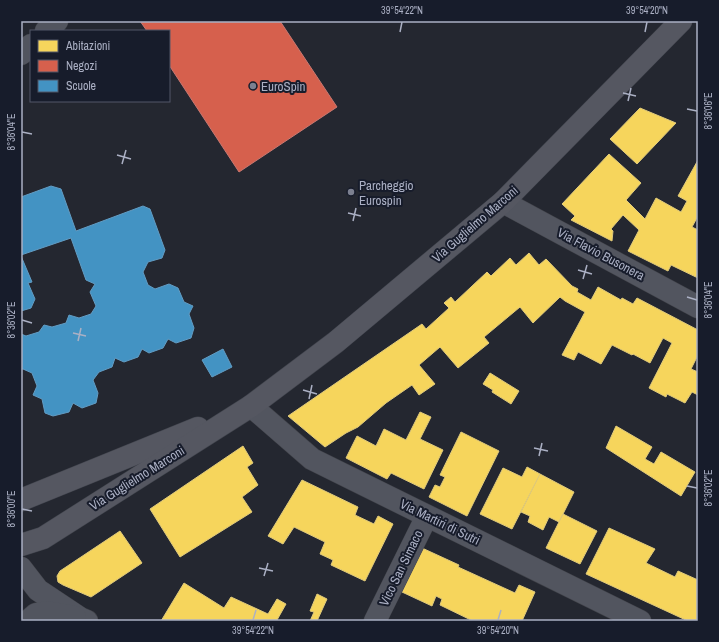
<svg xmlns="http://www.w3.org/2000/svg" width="719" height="642" font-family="'Archivo Narrow',sans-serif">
<rect width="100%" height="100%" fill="#242730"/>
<g fill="#f6d55c" stroke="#e0ca7b">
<path d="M 640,108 L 676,123 L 637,164 L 610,139 Z"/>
<path d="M 609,154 L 641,183 L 626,200 L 645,219 L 656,198 L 681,212 L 687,201 L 678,196 L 698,160 L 698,216 L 692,227 L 698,230 L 698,278 L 671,265 L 668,271 L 628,251 L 639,230 L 623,215 L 611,229 L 613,231 L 612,241 L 571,220 L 575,216 L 562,204 Z"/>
<path d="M 529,253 L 539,265 L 546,259 L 572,286 L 578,289 L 577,292 L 591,300 L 598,287 L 621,300 L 622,298 L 633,304 L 637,298 L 698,330 L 698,355 L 691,369 L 698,372 L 698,395 L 692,392 L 685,403 L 667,394 L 666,397 L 649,388 L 672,343 L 663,338 L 650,363 L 633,354 L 632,355 L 612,345 L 601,364 L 578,352 L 574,360 L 562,355 L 585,312 L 565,301 L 560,297 L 533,323 L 520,307 L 484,337 L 489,343 L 458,368 L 440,347 L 419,365 L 435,384 L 419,395 L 412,385 L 386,403 L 358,427 L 346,433 L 325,447 L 288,416 L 422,324 L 426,329 L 449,308 L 444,303 L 451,297 L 455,302 L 487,272 L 491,276 L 510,258 L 516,265 Z"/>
<path d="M 490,373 L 519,391 L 511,404 L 492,392 L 493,390 L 483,384 Z"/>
<path d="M 420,412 L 431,417 L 420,439 L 443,450 L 424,489 L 391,473 L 387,479 L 346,458 L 357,436 L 376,446 L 384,429 L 406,440 Z"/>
<path d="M 616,426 L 652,447 L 645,459 L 654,464 L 661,452 L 695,472 L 681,496 L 606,448 Z"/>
<path d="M 461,432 L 499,451 L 467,516 L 429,497 L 435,485 L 440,487 L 445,477 L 440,475 Z"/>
<path d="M 243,446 L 253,463 L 247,467 L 258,485 L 242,497 L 252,512 L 180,557 L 150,509 Z"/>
<path d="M 527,467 L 540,474 L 512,529 L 480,514 L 503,468 L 522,477 Z"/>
<path d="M 540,474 L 574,492 L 559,522 L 549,517 L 543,530 L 528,522 L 530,516 L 521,512 Z"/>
<path d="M 302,480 L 358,507 L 355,515 L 374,524 L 378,516 L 393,524 L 365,581 L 331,565 L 333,560 L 320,554 L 325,542 L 294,527 L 283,544 L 268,536 Z"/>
<path d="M 563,514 L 597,531 L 580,564 L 546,548 Z"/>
<path d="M 609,528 L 655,549 L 646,563 L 675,577 L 678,571 L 698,580 L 698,621 L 688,621 L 586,574 Z"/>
<path d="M 120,531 L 142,563 L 91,597 L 63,585 L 58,582 L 57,576 L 60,571 Z"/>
<path d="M 422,548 L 459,565 L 458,567 L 515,593 L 519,585 L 535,592 L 522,621 L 473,621 L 440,605 L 442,599 L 436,596 L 432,606 L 402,592 Z"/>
<path d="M 184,583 L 224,608 L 231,597 L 268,614 L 277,599 L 286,604 L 277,620 L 280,621 L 161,621 Z"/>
<path d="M 317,594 L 327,599 L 317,621 L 310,621 L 314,612 L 310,611 Z"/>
</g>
<path fill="#d6604d" stroke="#c97871" d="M 140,21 L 280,21 L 337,107 L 239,172 L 169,65 L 169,31 L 147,31 Z"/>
<g fill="#4393c3" stroke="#629cc3">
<path d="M 51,186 L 61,189 L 76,231 L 143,206 L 150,209 L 165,250 L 162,258 L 148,262 L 143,272 L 148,285 L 155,289 L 169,284 L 178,288 L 184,302 L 193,306 L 189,314 L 194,328 L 191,338 L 176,343 L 168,339 L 163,348 L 149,353 L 142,349 L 138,357 L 124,362 L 115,358 L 112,367 L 99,372 L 93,380 L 98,393 L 96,403 L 82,408 L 73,403 L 69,412 L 53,416 L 45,413 L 42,399 L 33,395 L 37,386 L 32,373 L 23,369 L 21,369 L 21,334 L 26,336 L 39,332 L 44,325 L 52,327 L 66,323 L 69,315 L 79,318 L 91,314 L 96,306 L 90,292 L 95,284 L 86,280 L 71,238 L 21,255 L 21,197 Z"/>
<path d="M 21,256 L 32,282 L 28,283 L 35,299 L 31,308 L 21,311 Z"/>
<path d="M 223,349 L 232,367 L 212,377 L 202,360 Z"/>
</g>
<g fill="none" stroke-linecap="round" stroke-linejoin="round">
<g stroke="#404249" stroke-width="23">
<g id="minor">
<path d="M 46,31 L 57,21"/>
<path d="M 21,54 L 31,45"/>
<path d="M 503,202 L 698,307"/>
<path d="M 251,406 L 312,459 L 640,621"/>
<path d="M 21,568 L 38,590 L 80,618 L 87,621"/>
<path d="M 28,621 L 36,614 L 47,612 L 75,617"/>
<path d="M 375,621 L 427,516"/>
</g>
</g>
<g stroke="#41444d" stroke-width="23">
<g id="major">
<path d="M 21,500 L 198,428"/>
<path d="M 21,545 L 43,538 L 251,406 L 336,342 L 503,202 L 681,21"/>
</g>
</g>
<use href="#minor" stroke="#52555f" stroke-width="22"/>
<use href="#major" stroke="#555761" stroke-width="22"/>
</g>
<path fill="none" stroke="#abb0c4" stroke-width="1.5" d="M 400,32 L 402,22M 645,32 L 647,22M 623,93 L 636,96M 628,101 L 631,88M 687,109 L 697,111M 22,132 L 32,134M 117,155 L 131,159M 122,164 L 126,150M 348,213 L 361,216M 353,221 L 356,208M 578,270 L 592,274M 583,279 L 587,265M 687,297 L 697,300M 22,320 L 32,323M 73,333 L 86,336M 78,341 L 81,328M 303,390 L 317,394M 309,399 L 312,385M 534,448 L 548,451M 539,456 L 542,443M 687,486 L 697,488M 22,509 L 32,511M 259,568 L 273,571M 264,576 L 268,563M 253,620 L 256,610M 498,620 L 501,610"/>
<g fill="#7c8090" stroke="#171c2b" stroke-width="1.5">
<circle cx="253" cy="86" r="4"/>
<circle cx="351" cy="192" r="4"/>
</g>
<g text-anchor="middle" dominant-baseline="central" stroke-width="4" stroke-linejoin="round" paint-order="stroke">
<g font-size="13" fill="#abb0c4" stroke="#171c2b" text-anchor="start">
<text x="261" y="86">EuroSpin</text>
<text x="359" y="185">Parcheggio<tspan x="359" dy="15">Eurospin</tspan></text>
</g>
<g font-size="13" fill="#abb0c4" stroke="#171c2b">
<text transform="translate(475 224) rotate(-41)">Via Guglielmo Marconi</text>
<text transform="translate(601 254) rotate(28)">Via Flavio Busonera</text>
<text transform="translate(137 478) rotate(-32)">Via Guglielmo Marconi</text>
<text transform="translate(440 522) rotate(26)">Via Martiri di Sutri</text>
<text transform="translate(401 568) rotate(-64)">Vico San Simaco</text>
</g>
</g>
<rect width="719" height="642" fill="none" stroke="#171c2b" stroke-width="44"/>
<rect x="30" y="30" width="140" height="72" fill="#171c2b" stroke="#525768"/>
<rect x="38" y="40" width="20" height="12" fill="#f6d55c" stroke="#525768"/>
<text x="66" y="50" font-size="12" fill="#abb0c4">Abitazioni</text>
<rect x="38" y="60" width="20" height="12" fill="#d6604d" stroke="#525768"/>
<text x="66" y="70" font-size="12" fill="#abb0c4">Negozi</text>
<rect x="38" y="80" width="20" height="12" fill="#4393c3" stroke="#525768"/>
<text x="66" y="90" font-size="12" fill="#abb0c4">Scuole</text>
<rect x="22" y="22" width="675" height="598" fill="none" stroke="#abb0c4" stroke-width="1.5"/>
<g font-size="10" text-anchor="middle" fill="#abb0c4">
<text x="402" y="14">39°54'22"N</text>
<text x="647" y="14">39°54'20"N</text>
<text transform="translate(708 111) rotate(-90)" y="4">8°36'06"E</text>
<text transform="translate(11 132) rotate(-90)" y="4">8°36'04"E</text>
<text transform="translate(708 300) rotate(-90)" y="4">8°36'04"E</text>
<text transform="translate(11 320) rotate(-90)" y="4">8°36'02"E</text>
<text transform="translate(708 488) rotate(-90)" y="4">8°36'02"E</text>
<text transform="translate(11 509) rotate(-90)" y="4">8°36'00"E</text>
<text x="253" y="634">39°54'22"N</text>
<text x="498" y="634">39°54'20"N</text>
</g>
</svg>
